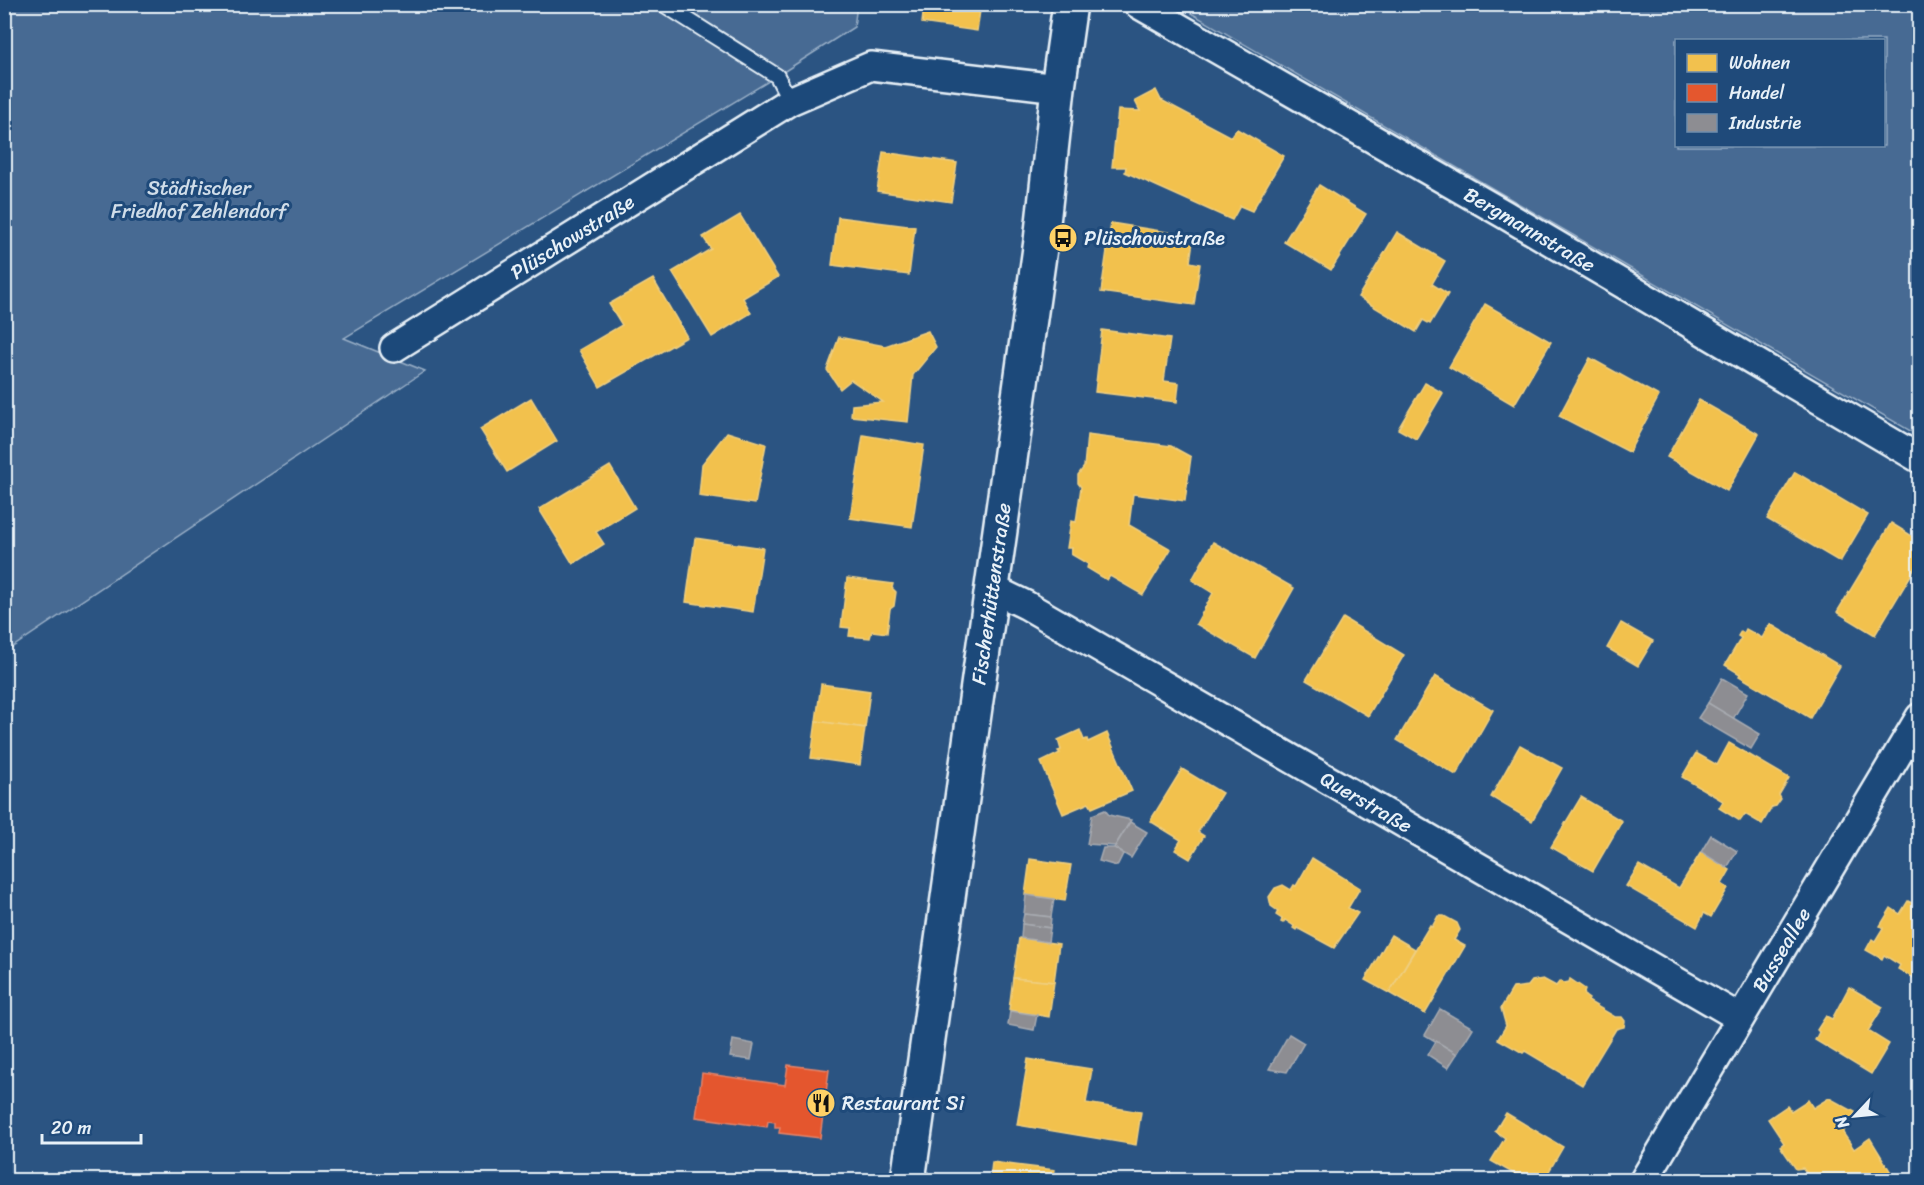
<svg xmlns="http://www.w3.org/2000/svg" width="1924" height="1185" font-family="Sriracha,sans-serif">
<rect width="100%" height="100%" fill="#2b5482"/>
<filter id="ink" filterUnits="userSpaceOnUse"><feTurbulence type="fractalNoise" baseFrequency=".0167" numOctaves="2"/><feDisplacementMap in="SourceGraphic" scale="12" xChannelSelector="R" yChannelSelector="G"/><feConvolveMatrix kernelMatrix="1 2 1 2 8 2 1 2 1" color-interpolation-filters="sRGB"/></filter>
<g filter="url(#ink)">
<g fill="#476b93" stroke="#98aec6" stroke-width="1.5" fill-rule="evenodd">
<path d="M 5,5 L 857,5 L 854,27 L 777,76 L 344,338 L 425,371 L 5,652 Z"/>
<path d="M 1177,5 L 1919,5 L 1919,436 ZM 1676,40 L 1884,40 L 1884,146 L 1676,146 Z"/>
</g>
<g fill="#f2c14e" stroke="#efcf81" stroke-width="1.5">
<path d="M 938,4 L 981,4 L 977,31 L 922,23 L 924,6 L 938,8 Z"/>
<path d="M 1156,90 L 1161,100 L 1231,137 L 1237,129 L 1284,156 L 1252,211 L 1240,206 L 1232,220 L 1125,172 L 1126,167 L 1112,167 L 1118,110 L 1140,111 L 1135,101 Z"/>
<path d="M 883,152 L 957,163 L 951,202 L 877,191 Z"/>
<path d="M 1319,185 L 1366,214 L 1331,270 L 1284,242 Z"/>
<path d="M 740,215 L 778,277 L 743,298 L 751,313 L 712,337 L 672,272 L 711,249 L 703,237 Z"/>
<path d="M 838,217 L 915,227 L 909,275 L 832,265 Z"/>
<path d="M 1111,223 L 1174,233 L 1173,239 L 1193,241 L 1190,262 L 1200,264 L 1194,305 L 1101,292 Z"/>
<path d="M 1397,232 L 1445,261 L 1432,284 L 1448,294 L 1430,324 L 1423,320 L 1416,332 L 1358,297 Z"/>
<path d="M 653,279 L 687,337 L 600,387 L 579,350 L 622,325 L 609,304 Z"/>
<path d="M 1485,304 L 1551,342 L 1514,405 L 1449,367 Z"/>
<path d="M 1102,330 L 1170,339 L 1164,381 L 1179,383 L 1177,402 L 1095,392 Z"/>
<path d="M 928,331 L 936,347 L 913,375 L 908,422 L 851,416 L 852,405 L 883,402 L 851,380 L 840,389 L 827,370 L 839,337 L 885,346 Z"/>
<path d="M 1590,358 L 1659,396 L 1629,452 L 1559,416 Z"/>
<path d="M 1425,383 L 1443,393 L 1416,439 L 1398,429 Z"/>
<path d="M 531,398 L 557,441 L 507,472 L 480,429 Z"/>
<path d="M 1699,400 L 1759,434 L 1727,491 L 1667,457 Z"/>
<path d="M 727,432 L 766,444 L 755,504 L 699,496 L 702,464 Z"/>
<path d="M 863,435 L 924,445 L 912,527 L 850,518 Z"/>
<path d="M 1087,435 L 1171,446 L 1191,457 L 1185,501 L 1133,494 L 1129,525 L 1171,549 L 1143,595 L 1110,576 L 1107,580 L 1087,568 L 1088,564 L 1071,554 L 1072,548 L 1067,548 L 1071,521 L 1076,522 L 1081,487 L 1078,483 L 1078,475 L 1084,467 Z"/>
<path d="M 610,466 L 635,508 L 596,532 L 604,544 L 573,564 L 539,509 Z"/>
<path d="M 1795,472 L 1868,515 L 1840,562 L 1767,519 Z"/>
<path d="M 1891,523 L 1920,541 L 1920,560 L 1875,635 L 1837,612 Z"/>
<path d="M 695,538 L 763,548 L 753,612 L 686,602 Z"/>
<path d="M 1213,542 L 1294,588 L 1255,658 L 1196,624 L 1213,593 L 1192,580 Z"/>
<path d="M 847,578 L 893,584 L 892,588 L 896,592 L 894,606 L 890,609 L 887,633 L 872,631 L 870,638 L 849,636 L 850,628 L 841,627 Z"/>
<path d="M 1343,618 L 1404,655 L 1368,716 L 1306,680 Z"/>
<path d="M 1621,623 L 1653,641 L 1638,666 L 1607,648 Z"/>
<path d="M 1770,624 L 1840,666 L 1810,718 L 1739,676 L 1740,674 L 1725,665 L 1741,638 L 1738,636 L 1741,631 L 1744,633 L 1746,629 L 1762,638 Z"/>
<path d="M 1435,676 L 1493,710 L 1456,775 L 1397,740 Z"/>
<path d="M 821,684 L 870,691 L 865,728 L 816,721 Z"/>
<path d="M 816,721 L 865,728 L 860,765 L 811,758 Z"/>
<path d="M 1080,730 L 1084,740 L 1087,739 L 1088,742 L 1107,733 L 1132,791 L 1092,808 L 1089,803 L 1063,814 L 1041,762 L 1060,753 L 1058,751 L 1061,750 L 1058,740 Z"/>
<path d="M 1729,743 L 1789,778 L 1779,795 L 1781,799 L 1776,806 L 1772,807 L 1762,824 L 1745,814 L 1740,821 L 1719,808 L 1723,801 L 1682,777 L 1696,753 L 1717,765 Z"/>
<path d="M 1520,745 L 1562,768 L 1532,821 L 1491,797 Z"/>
<path d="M 1182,769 L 1222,793 L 1198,832 L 1204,836 L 1190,859 L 1175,850 L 1181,840 L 1150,821 Z"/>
<path d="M 1581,797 L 1622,821 L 1593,871 L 1551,847 Z"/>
<path d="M 1701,852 L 1730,870 L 1722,884 L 1728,888 L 1711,917 L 1704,913 L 1697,927 L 1626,886 L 1639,865 L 1679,888 Z"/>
<path d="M 1312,858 L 1360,888 L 1348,908 L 1358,913 L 1334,948 L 1297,928 L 1296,930 L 1293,928 L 1294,926 L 1285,920 L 1283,923 L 1281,922 L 1282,919 L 1276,915 L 1278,911 L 1271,906 L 1269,897 L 1275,888 L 1283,885 L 1291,890 L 1294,885 L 1296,886 Z"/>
<path d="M 1030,859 L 1071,865 L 1065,901 L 1025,895 Z"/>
<path d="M 1908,901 L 1920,907 L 1920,982 L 1898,969 L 1900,965 L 1884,955 L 1882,959 L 1866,950 L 1872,939 L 1875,941 L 1883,928 L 1880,926 L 1891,908 L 1900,914 Z"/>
<path d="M 1438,916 L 1444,916 L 1457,923 L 1460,930 L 1454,940 L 1465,946 L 1425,1014 L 1389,993 L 1430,925 L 1432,927 Z"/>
<path d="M 1391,935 L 1415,949 L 1389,993 L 1365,980 Z"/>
<path d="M 1019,938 L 1059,944 L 1054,982 L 1013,978 Z"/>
<path d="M 1013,978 L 1054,982 L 1049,1017 L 1009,1010 Z"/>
<path d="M 1543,979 L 1556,986 L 1560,981 L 1564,983 L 1569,982 L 1570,979 L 1585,989 L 1584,992 L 1585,996 L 1589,999 L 1588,1001 L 1615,1017 L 1622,1017 L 1625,1021 L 1624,1027 L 1616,1029 L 1582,1085 L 1525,1051 L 1523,1053 L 1498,1039 L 1506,1026 L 1501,1008 L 1513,988 L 1528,986 L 1532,981 Z"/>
<path d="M 1849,987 L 1883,1007 L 1868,1031 L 1889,1044 L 1871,1074 L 1815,1040 L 1819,1032 L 1817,1030 L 1826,1016 L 1832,1019 Z"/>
<path d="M 1028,1059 L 1092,1069 L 1086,1103 L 1141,1112 L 1136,1145 L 1017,1125 Z"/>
<path d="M 1829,1098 L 1855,1112 L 1843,1133 L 1854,1149 L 1870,1138 L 1892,1174 L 1884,1180 L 1811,1180 L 1803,1168 L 1796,1169 L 1780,1146 L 1784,1143 L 1768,1119 L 1787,1106 L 1791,1111 L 1808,1100 L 1813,1108 Z"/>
<path d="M 1506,1113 L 1563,1147 L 1544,1180 L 1525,1180 L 1491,1161 L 1505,1138 L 1495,1131 Z"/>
<path d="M 992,1162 L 1055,1170 L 1053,1180 L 990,1180 Z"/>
</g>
<path fill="#e4572e" stroke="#e5856b" stroke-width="1.5" d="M 788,1065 L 829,1070 L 820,1138 L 779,1133 L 780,1127 L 775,1127 L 775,1122 L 768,1121 L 767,1127 L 696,1117 L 702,1073 L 785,1085 Z"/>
<g fill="#8d8d92" stroke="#a8abb1" stroke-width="1.5">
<path d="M 1722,678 L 1748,693 L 1733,719 L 1708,703 Z"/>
<path d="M 1708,703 L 1760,734 L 1751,749 L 1698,718 Z"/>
<path d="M 1105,810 L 1109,815 L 1131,820 L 1115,846 L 1087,844 L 1092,815 Z"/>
<path d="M 1130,822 L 1147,832 L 1131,858 L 1114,848 Z"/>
<path d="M 1711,835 L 1737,851 L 1727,868 L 1701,852 Z"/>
<path d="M 1103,848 L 1114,848 L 1123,854 L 1117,866 L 1099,861 Z"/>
<path d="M 1026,895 L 1054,899 L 1051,917 L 1024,914 Z"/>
<path d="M 1024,914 L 1051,917 L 1050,928 L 1022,924 Z"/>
<path d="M 1022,924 L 1050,928 L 1048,942 L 1021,938 Z"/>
<path d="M 1440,1009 L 1473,1028 L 1457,1054 L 1425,1035 Z"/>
<path d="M 1010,1011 L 1037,1015 L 1034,1030 L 1008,1025 Z"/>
<path d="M 1289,1034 L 1304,1043 L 1287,1072 L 1269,1069 Z"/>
<path d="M 733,1040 L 754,1044 L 751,1060 L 730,1057 Z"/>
<path d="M 1436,1041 L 1457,1054 L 1448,1068 L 1428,1055 Z"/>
</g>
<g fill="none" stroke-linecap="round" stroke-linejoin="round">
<g stroke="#e8f1f8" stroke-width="18">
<path id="service" d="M 663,4 L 777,76 L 790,101"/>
</g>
<g stroke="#e8f1f8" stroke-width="32">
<g id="minor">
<path id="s1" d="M 1138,4 L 1504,214 L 1920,459"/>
<path id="s2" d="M 394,348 L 790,101 L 871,66 L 1058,88"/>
<path id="s3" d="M 991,588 L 1026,605 L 1740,1018"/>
<path id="s4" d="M 1644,1180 L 1920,717"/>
</g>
</g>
<g stroke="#e8f1f8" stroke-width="38">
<g id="tertiary">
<path id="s5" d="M 908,1180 L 1041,241 L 1058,88 L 1070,4"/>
</g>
</g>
<use href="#service" stroke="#1f4a7a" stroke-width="14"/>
<use href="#minor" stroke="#1f4a7a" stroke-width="27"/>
<use href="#tertiary" stroke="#1f4a7a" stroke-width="33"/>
</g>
</g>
<defs>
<g id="bus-disc" transform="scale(1.5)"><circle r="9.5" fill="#ffd166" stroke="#1f4a7a"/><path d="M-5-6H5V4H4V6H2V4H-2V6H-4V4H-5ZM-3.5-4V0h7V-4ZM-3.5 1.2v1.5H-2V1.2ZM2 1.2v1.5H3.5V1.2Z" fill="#111"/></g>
<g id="restaurant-disc" transform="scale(1.5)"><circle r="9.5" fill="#ffd166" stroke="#1f4a7a"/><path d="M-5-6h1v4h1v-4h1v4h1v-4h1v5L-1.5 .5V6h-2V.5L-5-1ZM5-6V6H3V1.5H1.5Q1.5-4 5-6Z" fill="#111"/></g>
</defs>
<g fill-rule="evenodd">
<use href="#bus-disc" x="1063" y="238"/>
<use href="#restaurant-disc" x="821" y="1103"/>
</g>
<g text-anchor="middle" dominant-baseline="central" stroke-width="6" stroke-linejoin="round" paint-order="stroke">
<g font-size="20" fill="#d0dde9" stroke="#1f4a7a">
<text x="199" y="188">Städtischer<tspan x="199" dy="23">Friedhof Zehlendorf</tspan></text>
</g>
<g font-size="20" fill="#e8f1f8" stroke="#1f4a7a">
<text stroke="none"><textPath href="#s1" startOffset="452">Bergmannstraße</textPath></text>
<text stroke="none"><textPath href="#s2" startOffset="210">Plüschowstraße</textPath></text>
<text stroke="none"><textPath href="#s5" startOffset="592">Fischerhüttenstraße</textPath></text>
<text stroke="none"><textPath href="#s3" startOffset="432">Querstraße</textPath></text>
<text stroke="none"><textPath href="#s4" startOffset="268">Busseallee</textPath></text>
</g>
<g font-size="20" fill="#e8f1f8" stroke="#1f4a7a" text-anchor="start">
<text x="1084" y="238">Plüschowstraße</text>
<text x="842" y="1103">Restaurant Si</text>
</g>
</g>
<rect width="1924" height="1185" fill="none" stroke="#1f4a7a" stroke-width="24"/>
<rect x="12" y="12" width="1900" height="1161" fill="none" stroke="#e8f1f8" stroke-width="2" filter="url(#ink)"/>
<rect x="1675" y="39" width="210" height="108" fill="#1f4a7a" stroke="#6f8dac" stroke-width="1.5"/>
<rect x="1687" y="54" width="30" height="18" fill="#f2c14e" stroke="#6f8dac" stroke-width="1.5"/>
<text x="1729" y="69" font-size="18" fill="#e8f1f8">Wohnen</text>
<rect x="1687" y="84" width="30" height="18" fill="#e4572e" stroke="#6f8dac" stroke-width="1.5"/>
<text x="1729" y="99" font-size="18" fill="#e8f1f8">Handel</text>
<rect x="1687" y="114" width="30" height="18" fill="#8d8d92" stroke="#6f8dac" stroke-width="1.5"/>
<text x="1729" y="129" font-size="18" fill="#e8f1f8">Industrie</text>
<g transform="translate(1855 1116) rotate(244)" stroke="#1f4a7a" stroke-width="4.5" paint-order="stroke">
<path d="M0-4.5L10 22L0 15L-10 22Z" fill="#e8f1f8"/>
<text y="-9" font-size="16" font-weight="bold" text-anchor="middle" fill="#e8f1f8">N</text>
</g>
<path d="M42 1134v9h99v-9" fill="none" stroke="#e8f1f8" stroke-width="3"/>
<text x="51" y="1134" font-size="18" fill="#e8f1f8" stroke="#1f4a7a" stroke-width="4.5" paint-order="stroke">20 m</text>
</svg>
